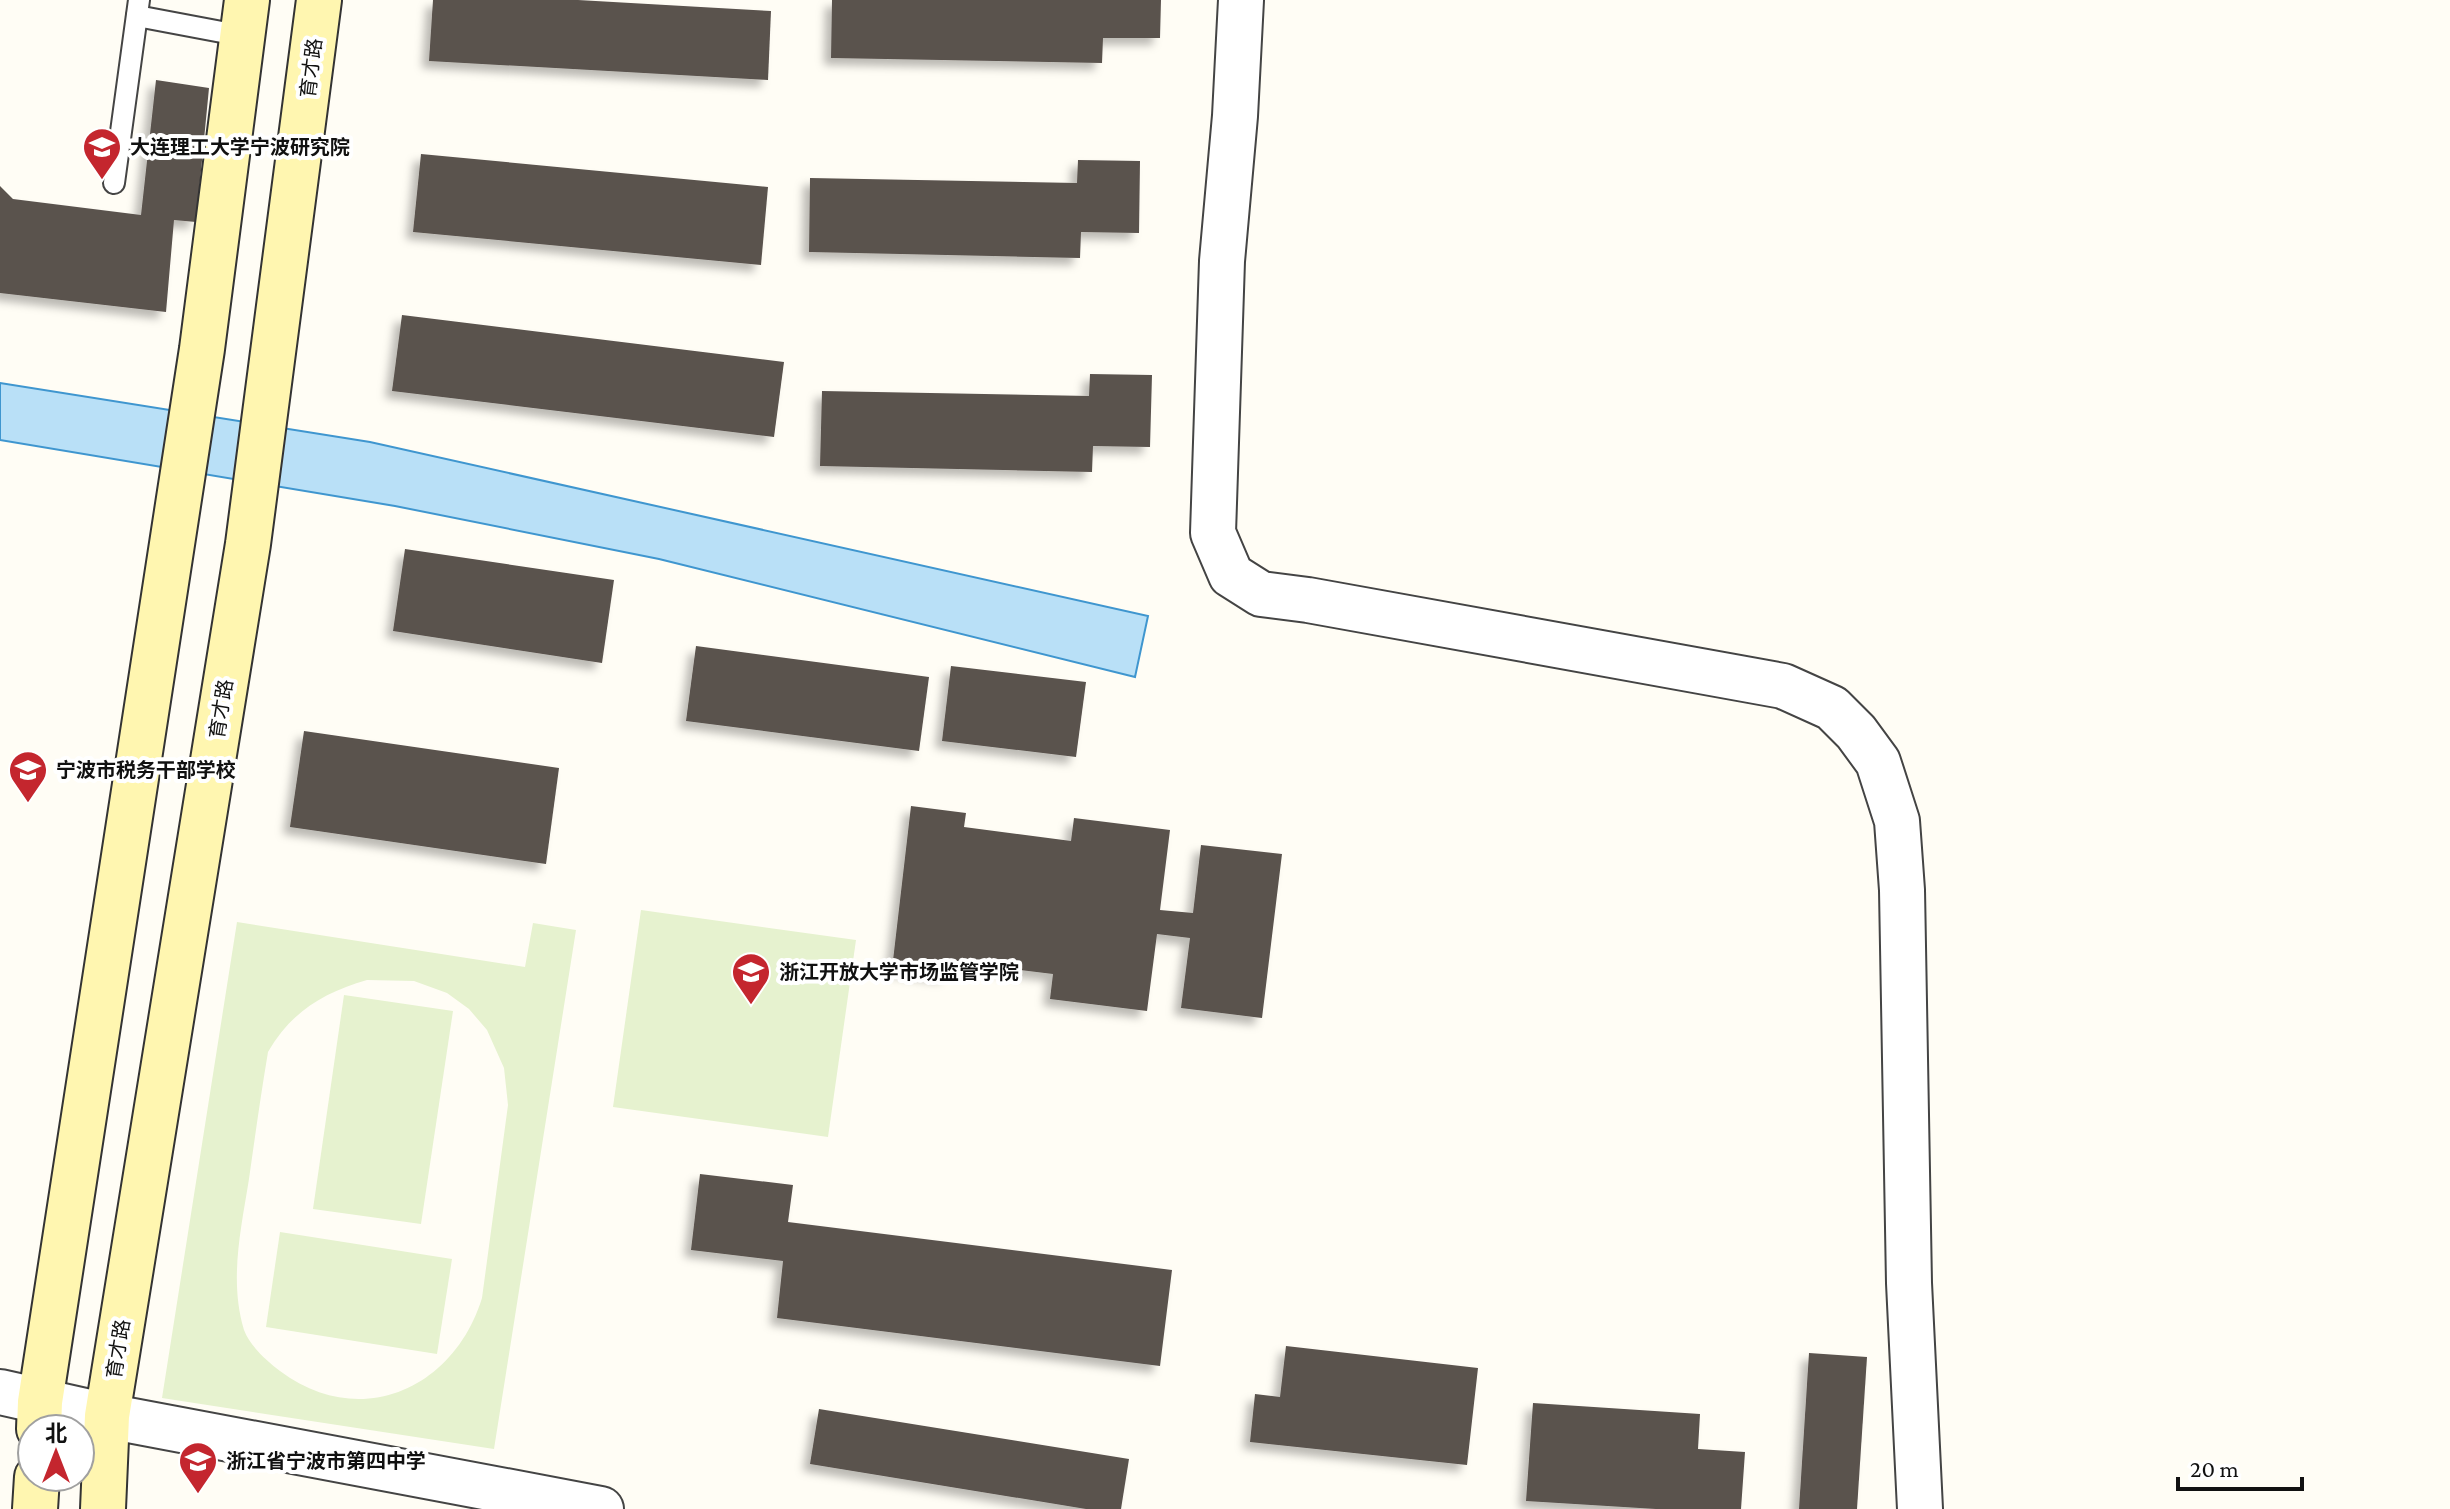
<svg xmlns="http://www.w3.org/2000/svg" width="2450" height="1509" font-family="'Crimson Pro','Noto Sans SC',serif">
<defs>
<filter id="shadow"><feDropShadow dx="-7" dy="7" stdDeviation="4" flood-color="#0004"/></filter>
</defs>
<rect width="100%" height="100%" fill="#fffdf5"/>
<g fill="#e6f2cf" fill-rule="evenodd">
<path d="M 641,910 L 856,940 L 828,1137 L 613,1107 Z"/>
<path d="M 237,922 L 525,967 L 533,923 L 576,930 L 494,1449 L 162,1398 ZM 367,980 L 414,981 L 447,993 L 469,1009 L 487,1030 L 504,1068 L 508,1105 L 482,1298 C 454,1389 360,1431 280,1371 C 267,1361 250,1346 244,1330 C 229,1280 241,1229 249,1179 C 255,1136 261,1094 268,1052 C 292,1011 323,993 367,980 Z"/>
<path d="M 344,995 L 453,1011 L 421,1224 L 313,1209 Z"/>
<path d="M 280,1232 L 452,1259 L 437,1354 L 266,1327 Z"/>
</g>
<path fill="#b9e0f7" stroke="#3f96cf" stroke-width="2" d="M 0,383 L 370,442 L 1148,616 L 1135,677 L 659,559 L 395,506 L 0,440 Z"/>
<g fill="#5a524d" filter="url(#shadow)">
<path d="M 433,0 L 578,0 L 771,11 L 768,80 L 429,61 Z"/>
<path d="M 832,0 L 1161,0 L 1160,38 L 1103,38 L 1102,63 L 831,58 Z"/>
<path d="M 156,80 L 209,88 L 196,222 L 174,220 L 166,312 L 0,293 L 0,186 L 13,199 L 141,215 Z"/>
<path d="M 421,154 L 768,187 L 761,265 L 413,232 Z"/>
<path d="M 1078,160 L 1140,161 L 1139,233 L 1081,232 L 1080,258 L 809,252 L 810,178 L 1077,183 Z"/>
<path d="M 402,315 L 784,362 L 774,437 L 392,391 Z"/>
<path d="M 1090,374 L 1152,375 L 1150,447 L 1093,446 L 1092,472 L 820,466 L 822,391 L 1089,396 Z"/>
<path d="M 405,549 L 614,580 L 602,663 L 393,631 Z"/>
<path d="M 696,646 L 929,677 L 919,751 L 686,721 Z"/>
<path d="M 951,666 L 1086,682 L 1076,757 L 942,741 Z"/>
<path d="M 304,731 L 559,768 L 546,864 L 290,827 Z"/>
<path d="M 911,806 L 966,813 L 964,827 L 1071,841 L 1074,818 L 1170,830 L 1160,910 L 1193,913 L 1201,845 L 1282,854 L 1262,1018 L 1181,1008 L 1190,938 L 1157,934 L 1147,1011 L 1050,999 L 1053,974 L 948,961 L 946,976 L 892,969 Z"/>
<path d="M 700,1174 L 793,1185 L 788,1222 L 1172,1270 L 1160,1366 L 777,1318 L 783,1261 L 691,1250 Z"/>
<path d="M 1286,1346 L 1478,1368 L 1467,1465 L 1250,1442 L 1255,1394 L 1280,1397 Z"/>
<path d="M 1809,1353 L 1867,1357 L 1857,1509 L 1799,1509 Z"/>
<path d="M 1533,1403 L 1700,1414 L 1698,1449 L 1745,1452 L 1741,1509 L 1656,1509 L 1526,1501 Z"/>
<path d="M 819,1409 L 1129,1459 L 1121,1509 L 1086,1509 L 810,1464 Z"/>
</g>
<g fill="none" stroke-linecap="round" stroke-linejoin="round">
<g stroke="#444" stroke-width="24">
<g id="service">
<path d="M 137,16 L 243,36"/>
<path d="M 114,183 L 139,0"/>
</g>
</g>
<g stroke="#444" stroke-width="48">
<g id="tertiary">
<path d="M 1241,0 L 1235,116 L 1222,261 L 1213,533 L 1231,575 L 1261,594 L 1308,600 L 1783,686 L 1832,708 L 1856,732 L 1878,762 L 1897,821 L 1902,890 L 1909,1283 L 1920,1509"/>
<path d="M 0,1392 L 107,1416 L 601,1509"/>
</g>
</g>
<g stroke="#333" stroke-width="48">
<g id="secondary">
<path d="M 39,1429 L 40,1402 L 202,349 L 247,0"/>
<path d="M 35,1509 L 37,1477"/>
<path d="M 103,1509 L 107,1416 L 248,544 L 319,0"/>
</g>
</g>
<use href="#service" stroke="#fff" stroke-width="20"/>
<use href="#tertiary" stroke="#fff" stroke-width="44"/>
<use href="#secondary" stroke="#fff6b0" stroke-width="44"/>
</g>
<defs>
<g id="school-pin" transform="scale(2)"><path d="M0 17L-7.5 6A9.5 9.5 0 1 1 7.5 6Z" fill="#c4262e" stroke="#fff"/><path d="M0-5L7-2L0 1L-7-2ZM-4 1L0 2.5L4 1V4Q0 6-4 4Z" fill="#fff"/></g>
</defs>
<g fill-rule="evenodd">
<use href="#school-pin" x="102" y="147"/>
<use href="#school-pin" x="28" y="770"/>
<use href="#school-pin" x="751" y="972"/>
<use href="#school-pin" x="198" y="1461"/>
</g>
<g text-anchor="middle" dominant-baseline="central" stroke-width="8" stroke-linejoin="round" paint-order="stroke">
<g font-size="20" fill="#111" stroke="#fff">
<text transform="translate(311 68) rotate(-83)">育才路</text>
<text transform="translate(221 709) rotate(-81)">育才路</text>
<text transform="translate(118 1349) rotate(-81)">育才路</text>
</g>
<g font-size="20" font-weight="bold" fill="#111" stroke="#fff" text-anchor="start">
<text x="130" y="147">大连理工大学宁波研究院</text>
<text x="56" y="770">宁波市税务干部学校</text>
<text x="779" y="972">浙江开放大学市场监管学院</text>
<text x="226" y="1461">浙江省宁波市第四中学</text>
</g>
</g>
<g transform="translate(56 1453)"><circle r="38" fill="#ffffff" stroke="#a0a0a0" stroke-width="2"/>
<path d="M0-6L14 30L0 20L-14 30Z" fill="#c4262e"/>
<text y="-12" font-size="22" font-weight="bold" text-anchor="middle" fill="#111111">北</text>
</g>
<path d="M2178 1477v12h124v-12" fill="none" stroke="#111111" stroke-width="4"/>
<text x="2190" y="1477" font-size="24" fill="#111111" stroke="#ffffff" stroke-width="6" paint-order="stroke">20 m</text>
</svg>
